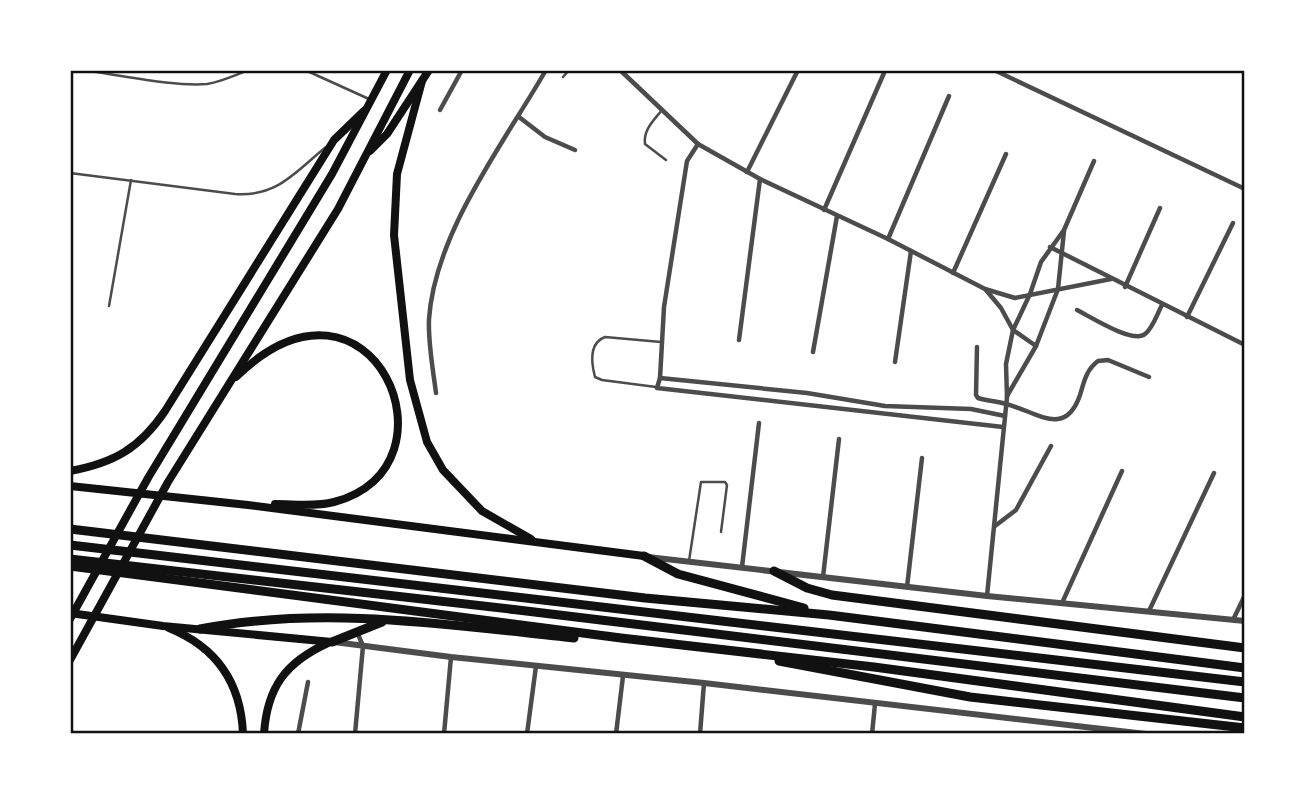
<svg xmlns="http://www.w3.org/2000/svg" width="1315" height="804" font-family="Cabin,sans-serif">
<rect width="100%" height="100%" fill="#fff"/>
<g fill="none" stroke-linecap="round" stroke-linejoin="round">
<g stroke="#4c4c4c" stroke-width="2.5">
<path d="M 81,70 C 117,74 172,87 207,84 C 221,82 235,75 249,70"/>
<path d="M 305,70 L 369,99"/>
<path d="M 563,77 L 569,70"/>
<path d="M 662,110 C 654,120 643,130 645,144 L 666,160"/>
<path d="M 70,173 L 235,194 C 278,197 296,171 326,147"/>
<path d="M 109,306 L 131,180"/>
<path d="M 656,387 L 602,380 L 595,377 C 591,362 589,343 605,337 L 661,342"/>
<path d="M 689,561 L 701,482 L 725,482 L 727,485 L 721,532"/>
</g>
<g stroke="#4c4c4c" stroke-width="4.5">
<path d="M 620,70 L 698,144 L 760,179 L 888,239 L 985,289 L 1015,298 L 1111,279"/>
<path d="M 994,70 L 1245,189"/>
<path d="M 440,110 L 462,70"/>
<path d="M 519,117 L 545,137 L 575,150"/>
<path d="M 698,144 L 687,161 L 664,307 L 660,378 L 657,388 L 1003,427"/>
<path d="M 747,172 L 798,70"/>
<path d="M 824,210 L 884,73"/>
<path d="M 888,239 L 949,96"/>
<path d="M 1050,247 L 1245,345"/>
<path d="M 953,273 L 1006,154"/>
<path d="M 1125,287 L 1160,208"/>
<path d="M 986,290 L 1001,308 L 1013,330 L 1036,346"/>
<path d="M 1077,310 C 1091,317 1133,344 1145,334 C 1153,328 1157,314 1162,305"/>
<path d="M 1187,317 L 1233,223"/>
<path d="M 739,340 L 760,179"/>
<path d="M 977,347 L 976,395 L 978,398 C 987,401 997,401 1006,404 C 1036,411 1065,439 1080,395 C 1084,382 1086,370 1098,361 L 1108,360 L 1149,377"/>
<path d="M 813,352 L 837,216"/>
<path d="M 895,362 L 911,251"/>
<path d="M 660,378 L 807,393 L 885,406 L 971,409 L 1005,416"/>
<path d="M 436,393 C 433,369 428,344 429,319 C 435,232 504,143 546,70"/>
<path d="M 1007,396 L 1036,346 L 1058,289 L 1064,231"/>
<path d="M 995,526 L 1016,510 L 1051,446"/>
<path d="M 742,567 L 759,423"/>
<path d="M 823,577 L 839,439"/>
<path d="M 907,587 L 922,458"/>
<path d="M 987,596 L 1007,397 L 1006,364 L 1013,330 L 1030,294 L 1041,262 L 1064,230 L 1094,161"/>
<path d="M 1062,603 L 1122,471"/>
<path d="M 1149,611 L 1214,473"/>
<path d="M 1233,620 L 1245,595"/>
<path d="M 298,734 L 308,682"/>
<path d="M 355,734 L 363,646 L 357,632"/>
<path d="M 444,734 L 451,657"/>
<path d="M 527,734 L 536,666"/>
<path d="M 616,734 L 623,676"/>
<path d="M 700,734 L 704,683"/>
<path d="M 872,734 L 875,704"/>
</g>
<g stroke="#4c4c4c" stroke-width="6">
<path d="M 648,557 L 987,596 L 1245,621"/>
<path d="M 334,642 L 451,657 L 704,683 L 1146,734"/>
</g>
<g stroke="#111" stroke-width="8">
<path d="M 422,81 L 397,174 L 394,235 L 410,380 L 427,442 L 443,470 L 482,511 L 531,539"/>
<path d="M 370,151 L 387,134 L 429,70"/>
<path d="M 236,377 C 372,244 467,468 334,502 C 315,507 295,504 275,504"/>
<path d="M 70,471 C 114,463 140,448 165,411 L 334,140 L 364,111"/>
<path d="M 70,486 L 248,505 L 644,556"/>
<path d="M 70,613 L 163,626 L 332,642"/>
<path d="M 70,619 L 148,478 L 332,174 L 387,70"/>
<path d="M 169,628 C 216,647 241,683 243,734"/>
<path d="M 70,660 L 168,482 L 338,209 L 410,70"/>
<path d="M 264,734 C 267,687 286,662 328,643"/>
</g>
<g stroke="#111" stroke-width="9">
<path d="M 70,529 L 645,598 L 829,615 L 1245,668"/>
<path d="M 70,545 L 1245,682"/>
<path d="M 644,556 L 678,574 L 804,608"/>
<path d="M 70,559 L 518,610 L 1245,698"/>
<path d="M 70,566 L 621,638 L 874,667 L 1245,717"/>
<path d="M 774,571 L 807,588 L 832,595 L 1245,648"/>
<path d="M 200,629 C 323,605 450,625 574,638"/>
<path d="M 332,642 L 382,622"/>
<path d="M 779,661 L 970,697 L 1245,728"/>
</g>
</g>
<rect width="1315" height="804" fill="none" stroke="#ffffff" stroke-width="144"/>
<rect x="72" y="72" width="1171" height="660" fill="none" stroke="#111" stroke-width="2.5"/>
</svg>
